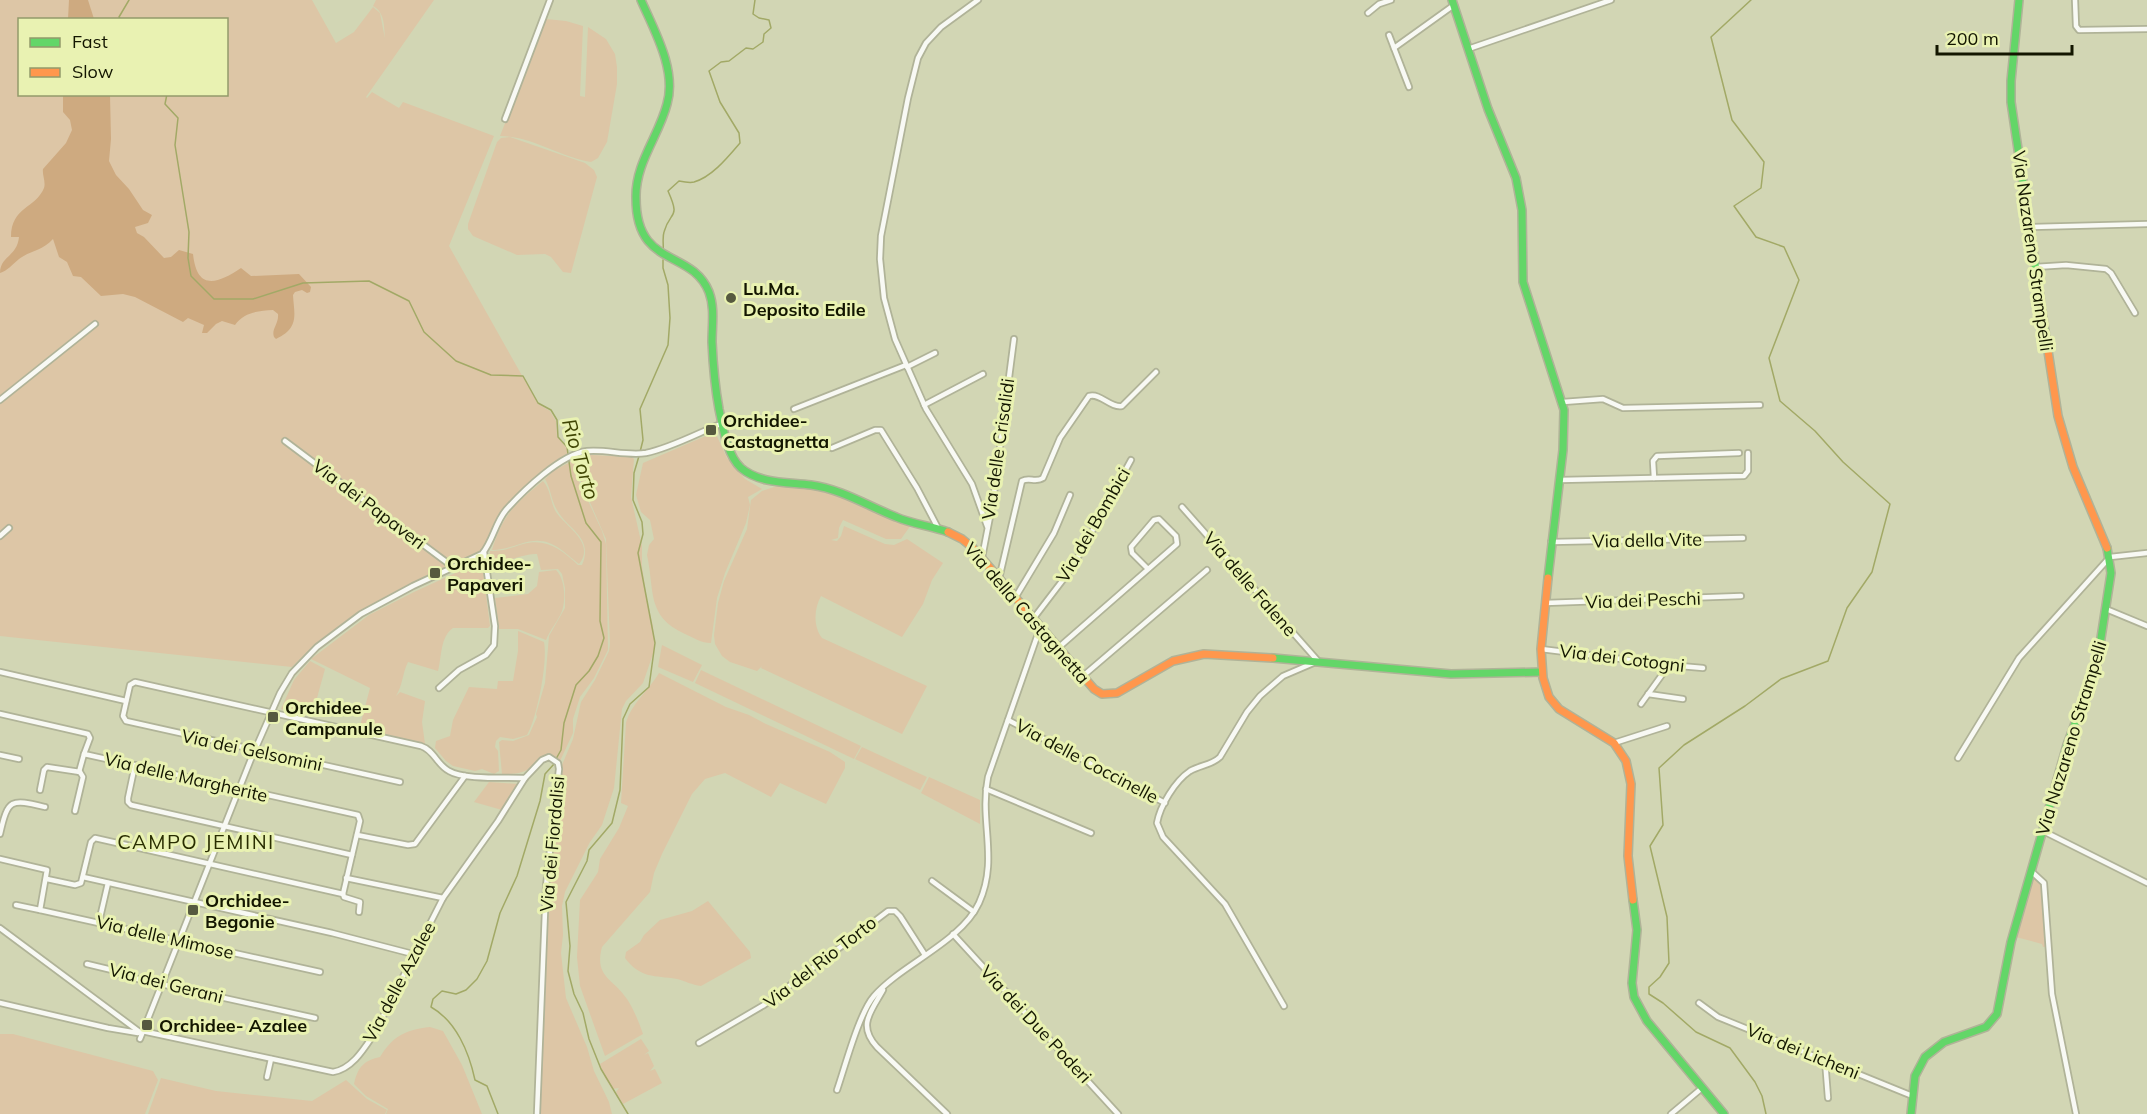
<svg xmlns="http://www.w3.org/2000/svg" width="2147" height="1114" font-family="Mulish,sans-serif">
<rect width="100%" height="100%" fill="#d2d6b4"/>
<g fill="#ddc6a6" fill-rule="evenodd">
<path d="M 0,0 L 312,0 L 336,43 L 354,32 L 373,7 L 380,13 L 385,39 C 384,27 385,12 373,6 L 376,0 L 434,0 L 366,97 L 367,98 L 372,92 L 399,108 L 403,102 L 494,136 L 449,246 L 538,404 L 550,411 L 556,421 L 557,437 L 567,448 L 568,458 C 545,475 518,490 501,513 C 493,525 490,540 481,551 C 410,582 347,611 292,667 L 0,636 ZM 20,20 L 226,20 L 226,94 L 20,94 Z"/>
<path d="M 546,19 L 566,21 L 583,26 L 580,96 L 585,97 L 588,27 L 606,39 L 615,54 L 617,67 L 617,84 L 607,142 L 598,158 L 591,162 C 560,157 532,136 500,136 Z"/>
<path d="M 510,137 L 585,163 L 594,170 L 597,177 L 571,273 L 563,272 L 551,257 L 545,254 L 517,255 L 473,236 L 468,229 L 468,224 L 497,142 L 501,138 Z"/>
<path d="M 715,432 L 727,458 L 745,479 L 762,489 L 748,497 L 750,505 L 746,523 L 725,573 L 717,598 L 711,643 C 701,643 694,638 685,634 C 646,616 655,592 647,555 L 649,545 L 654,539 L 650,520 L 641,512 L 636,495 L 643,463 Z"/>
<path d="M 592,455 L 632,457 L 634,459 L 631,497 L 642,546 L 642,566 L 647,601 L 653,626 L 655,648 L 643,683 L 626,701 L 622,709 L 614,788 L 602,825 L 590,842 L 565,892 L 562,906 L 563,935 L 561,953 L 566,998 L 587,1047 L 594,1071 L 609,1102 L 612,1114 L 540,1114 L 549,893 L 562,765 L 573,739 L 581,702 L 595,680 L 609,651 L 610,644 L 606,539 L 579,477 L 577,458 Z"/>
<path d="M 576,459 L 578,479 L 602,531 L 606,544 L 608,650 L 594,678 L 580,697 L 573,719 L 573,733 L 560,761 C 540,745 539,767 522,772 C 516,774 509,774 502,774 L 499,742 L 502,740 L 513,741 L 529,735 L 537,717 L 536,714 L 545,683 L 549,636 L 565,608 L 565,588 L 562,574 L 558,569 L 541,570 L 537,554 C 521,553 505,566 490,559 L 490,551 C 505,551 510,548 523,544 C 546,538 561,549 578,565 L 582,565 C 594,537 568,530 557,510 C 551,500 551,489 545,479 L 553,471 Z"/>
<path d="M 543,481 C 551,490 550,502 556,512 C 566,527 596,543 579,564 C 559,548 548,534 520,544 C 510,547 503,550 492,550 C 503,514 515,504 543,481 Z"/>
<path d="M 783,484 L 817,489 L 832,493 L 911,525 L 901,539 L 886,539 L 843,520 L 839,528 L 838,538 L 831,540 L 837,541 L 841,536 L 844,526 L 885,544 L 894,545 L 907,539 L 943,563 L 932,580 L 923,604 L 902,637 L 821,596 C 814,609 813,626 822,638 L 927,686 L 902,734 L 761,668 L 762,666 L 757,671 L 730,662 L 722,656 L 715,644 L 714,635 L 718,603 L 724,581 L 747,529 L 751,500 L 762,491 Z"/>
<path d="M 475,564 L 479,564 L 483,571 L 490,626 L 488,628 L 453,628 C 440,637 442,656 438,671 L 408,662 C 402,674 403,685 396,696 L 400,692 L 425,701 L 422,722 L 425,744 L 382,734 L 381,732 L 360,726 L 370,688 L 311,659 L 369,615 L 414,592 Z"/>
<path d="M 556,570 C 565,579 566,599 562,611 C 558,621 550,630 546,640 L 518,629 L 499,629 L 495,598 L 528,594 L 537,586 L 539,572 Z"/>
<path d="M 518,631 L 544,642 C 548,661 537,718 527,735 L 513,739 L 500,737 L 496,741 L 495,747 L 498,751 L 499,771 L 494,774 L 482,769 L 475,771 L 453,766 L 446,761 L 435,748 L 436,741 L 450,736 L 453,720 L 469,687 L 497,689 L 498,681 L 513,681 L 518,651 Z"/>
<path d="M 662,645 L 702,665 L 693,682 L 658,667 Z"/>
<path d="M 310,661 L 325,669 L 312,716 L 281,709 L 294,680 Z"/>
<path d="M 701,670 L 861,746 L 854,759 L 695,683 Z"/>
<path d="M 659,673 L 726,707 L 749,715 L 766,724 L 830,752 L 845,762 L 845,768 L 826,804 L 780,783 L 771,797 L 725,773 L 705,779 L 692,794 L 662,854 L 654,873 L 650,892 L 602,947 C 594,977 613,978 627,999 C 634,1010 639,1022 643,1034 L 605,1056 L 580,986 L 577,957 L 580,900 L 598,872 L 600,859 L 619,828 L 628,806 L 621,803 L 626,723 C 631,704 649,690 659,673 Z"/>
<path d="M 862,747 L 927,777 L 920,790 L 855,759 Z"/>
<path d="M 929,777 L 980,800 L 980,824 L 921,793 Z"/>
<path d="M 489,782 L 518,784 L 519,785 L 502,810 L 474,802 Z"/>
<path d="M 2034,877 L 2042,887 L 2046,947 L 2043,947 L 2042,944 L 2016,937 Z"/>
<path d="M 708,901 L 750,952 L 751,958 L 701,986 C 692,985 685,981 677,979 C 654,975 641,979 625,958 L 626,952 L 640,942 L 644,935 L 660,920 L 692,911 Z"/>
<path d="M 430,1027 L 443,1031 L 462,1065 L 482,1114 L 386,1114 L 388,1109 L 366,1096 L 354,1084 C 358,1067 363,1061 380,1057 C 393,1036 405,1030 430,1027 Z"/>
<path d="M 0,1034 L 13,1034 L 153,1071 L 158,1080 L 145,1114 L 0,1114 Z"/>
<path d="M 641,1039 L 649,1051 L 644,1055 L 648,1053 L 654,1066 L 650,1071 L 655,1069 L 662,1083 L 623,1104 L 616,1092 L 619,1088 L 612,1089 L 605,1078 L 600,1064 Z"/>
<path d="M 161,1078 L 216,1091 L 312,1101 L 346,1080 L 367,1099 L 387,1110 L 385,1114 L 148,1114 Z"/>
</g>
<g fill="#ceaa80">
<path d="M 69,0 L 88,0 L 94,19 L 68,19 Z"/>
<path d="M 110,95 L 111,139 L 109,161 L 116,175 L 129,189 L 143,210 L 152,215 L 148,223 L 135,227 L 137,233 L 144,237 L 164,258 L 171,257 L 179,250 L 193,254 C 197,291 217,284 241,268 L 251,276 L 299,274 L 311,287 L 310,292 L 307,293 L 302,290 L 295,292 L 293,295 C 294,314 300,328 276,339 L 274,337 C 271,329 279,324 278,314 L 273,310 C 258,311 244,312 235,325 L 222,321 L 216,324 L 207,333 L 202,333 L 204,325 L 188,318 L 183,322 L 135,297 L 123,294 L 101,296 L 81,277 L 73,276 L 67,262 L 59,257 L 53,239 C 41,252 31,250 19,259 C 13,264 7,271 0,273 C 0,256 17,257 19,237 L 11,237 C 11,207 36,208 44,188 C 46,182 42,175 43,169 L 66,143 L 72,130 L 70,120 L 63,112 L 63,95 Z"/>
</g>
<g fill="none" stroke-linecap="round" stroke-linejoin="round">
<g stroke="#a2a966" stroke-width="1.5">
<path d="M 1751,0 L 1711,37 L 1732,120 L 1764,162 L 1761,188 L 1734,206 L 1756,237 L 1784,247 L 1799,280 L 1769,358 L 1780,401 L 1815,431 L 1843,462 L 1890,504 L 1872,572 L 1847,608 L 1828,661 L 1781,679 L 1745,706 L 1684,745 L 1659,768 L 1663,825 L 1650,846 L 1667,917 L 1669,963 L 1660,977 L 1649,987 L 1649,994 L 1663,1003 L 1696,1032 L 1730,1048 L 1755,1082 L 1762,1096 L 1766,1114"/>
<path d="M 121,20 L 119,17 L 129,0"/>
<path d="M 167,94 L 165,104 L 178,118 L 175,145 L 189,232 L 188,258 L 191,276 L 214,299 L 253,299 L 303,283 L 369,281 L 409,301 L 424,332 L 456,361 L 491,375 L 523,376 L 538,403 L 551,410 L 557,420 L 558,437 L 567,447 L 571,476 L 586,523 L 601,542 L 600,621 L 604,638 L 598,656 L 589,671 L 576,685 L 564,723 L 561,750 L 556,759"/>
<path d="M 663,252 C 664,246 662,238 664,232 C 670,210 681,220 668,191 L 679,181 C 684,182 690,183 694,182 C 712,177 728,157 740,143 L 739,133 L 720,102 L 709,71 L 721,62 L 729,61 L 746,48 L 753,49 L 763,42 L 764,34 L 771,28 L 769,20 L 759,18 L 753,14 L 755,0"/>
<path d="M 640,452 L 643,440 L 640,409 L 668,345 L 670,318 L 668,285 L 663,268 L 663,260"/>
<path d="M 498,1114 L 487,1086 L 475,1080 C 469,1052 456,1021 431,1007 L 433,999 L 442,991 L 456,994 L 466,990 L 477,979 L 487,961 L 500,913 L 517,876 L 540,801 L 545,774 L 554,764"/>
<path d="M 628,1114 L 601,1069 L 589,1039 L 583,1013 L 574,994 L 568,971 L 570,946 L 566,902 L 587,861 L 589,850 L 612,823 L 620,790 L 623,719 L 630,704 L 649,687 L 655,643 L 638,553 L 643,534 L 642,522 L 633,500 L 634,473 L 639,456"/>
</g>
<g stroke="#b0b398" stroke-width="8">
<g id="street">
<path d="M 978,0 L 941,27 L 926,43 L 918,58 L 908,98 L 881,236 L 880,259 L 884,298 L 895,339 L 926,409 L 972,484 L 987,526"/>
<path d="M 2075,0 L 2076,26 L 2079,30 L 2147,29"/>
<path d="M 1368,13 L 1379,4 L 1391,0"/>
<path d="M 1389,35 L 1409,87"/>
<path d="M 1394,48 L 1454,5"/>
<path d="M 1468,49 L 1611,0"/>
<path d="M 505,119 L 550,0"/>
<path d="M 2029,227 L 2147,224"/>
<path d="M 2035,267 L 2066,265 L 2106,269 L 2111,273 L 2135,313"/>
<path d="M 907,367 L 935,353"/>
<path d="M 0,400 L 95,324"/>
<path d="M 1563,402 L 1603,399 L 1623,408 L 1760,405"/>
<path d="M 924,405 L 983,374"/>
<path d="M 794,409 L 906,365"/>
<path d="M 285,441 L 453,567"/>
<path d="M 832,448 L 875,430 L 881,430 L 917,488 L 938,528"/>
<path d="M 1654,478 L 1653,461 L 1657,456 L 1739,453"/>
<path d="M 1560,480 L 1744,476 L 1748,471 L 1748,453"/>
<path d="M 1182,507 L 1318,661 L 1283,676 L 1260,696 L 1247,712 L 1220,757 C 1212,765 1200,765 1190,771 C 1175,781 1160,806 1157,823 L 1163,837 L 1225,904 L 1284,1006"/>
<path d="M 0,536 L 9,528"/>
<path d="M 1551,542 L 1743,538"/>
<path d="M 982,558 L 993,501 L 1014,339"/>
<path d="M 999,579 L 1022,481 C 1029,477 1036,483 1043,478 L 1060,438 L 1089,396 C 1101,393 1110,408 1122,406 L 1156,372"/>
<path d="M 1015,598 L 1054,533 L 1070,495"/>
<path d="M 1545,603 L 1741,596"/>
<path d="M 2106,609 L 2147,626"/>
<path d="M 1033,619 L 1072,568 L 1131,460"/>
<path d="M 1058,648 L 1177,544 L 1176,536 L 1159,519 L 1154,520 L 1131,547 L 1132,553 L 1148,569"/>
<path d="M 1541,649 L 1669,665 L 1703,668"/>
<path d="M 0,672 L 126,701"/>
<path d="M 1083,676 L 1207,570"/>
<path d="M 439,688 L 459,670 L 486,655 L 494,645 L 495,626 L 484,552"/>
<path d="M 1648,694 L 1683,699"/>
<path d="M 1641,704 L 1669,665"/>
<path d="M 0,714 L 88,734 L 90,738 L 84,754 L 358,815 L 360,821 L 343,894"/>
<path d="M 1008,720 L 1165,803"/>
<path d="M 1614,743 L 1667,726"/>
<path d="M 0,755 L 19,759"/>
<path d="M 1958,758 L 2019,658 L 2110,557 L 2147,553"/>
<path d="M 135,765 L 128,798 L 128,802 L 131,805 L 352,855"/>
<path d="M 79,772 L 84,754"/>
<path d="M 400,782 L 126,721 L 123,716 L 130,685 L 135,682 L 421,746 C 434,750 437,765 449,771 C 464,780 506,777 525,778"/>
<path d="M 986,789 L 1091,833"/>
<path d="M 40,790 L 44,770 L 47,767 L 80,772 L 83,777 L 75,811"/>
<path d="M 2043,831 L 2147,883"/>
<path d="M 0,834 C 8,798 11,799 45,807"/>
<path d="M 357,835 L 408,845 L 415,844 L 465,776"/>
<path d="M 0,859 L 47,870 L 40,910 L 320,972"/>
<path d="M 2032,872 L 2044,883 L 2052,994 L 2076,1114"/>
<path d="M 83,877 L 332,933 L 413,954"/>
<path d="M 346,878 L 443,898"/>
<path d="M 47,879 L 75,885 L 81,883 L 91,842 L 95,838 L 343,894 L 344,897 L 360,902 L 359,912"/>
<path d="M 932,881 L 974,912"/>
<path d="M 16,905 L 40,910"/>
<path d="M 99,922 L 108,883"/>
<path d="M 0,928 L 141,1033"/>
<path d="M 953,934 L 1118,1114"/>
<path d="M 87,964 L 112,970 L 120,975 L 315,1018"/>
<path d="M 883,990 C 871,1012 857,1025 877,1047 L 947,1114"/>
<path d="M 0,1003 L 108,1028 L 138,1033"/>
<path d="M 1699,1003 L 1718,1017 L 1910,1095"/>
<path d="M 142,1031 L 333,1072 C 352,1069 364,1049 374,1034 L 443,898 L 498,821 L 525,778 L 542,760 L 549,757 L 558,763 L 559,769 L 546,886 L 537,1114"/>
<path d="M 140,1039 L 251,759 L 280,693 L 292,673 L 317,647 L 361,614 L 413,586 L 482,554 C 493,541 495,523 506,510 C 523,491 561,454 587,451 C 606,449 626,456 646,453 C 671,448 700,432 723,423"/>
<path d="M 699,1043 L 764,1005 L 888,911 L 895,911 L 900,916 L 925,955"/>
<path d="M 1825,1060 L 1828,1098"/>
<path d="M 267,1077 L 271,1059"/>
<path d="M 837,1090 C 845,1067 859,1013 874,996 C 902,964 961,942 979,903 C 999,859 979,822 988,777 L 1040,628"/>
<path d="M 1671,1114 L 1702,1088"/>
</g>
</g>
<g stroke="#b0b398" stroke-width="10">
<g id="fast">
<path d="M 641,0 C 654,30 677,70 667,104 C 659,136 635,163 636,198 C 636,269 691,248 709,292 C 715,308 712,325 712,342 C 713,364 715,387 719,409 C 723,428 727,455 741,468 C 760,484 788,482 811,485 C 841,489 868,506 896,517 C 912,524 931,526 948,532"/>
<path d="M 1452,0 L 1488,109 L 1516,178 L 1522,210 L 1523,282 L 1564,410 L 1563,450 L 1548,578"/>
<path d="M 2019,0 L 2011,81 L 2011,102 L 2046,338"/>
<path d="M 1273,658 L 1451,674 L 1542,672"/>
<path d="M 1633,900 L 1637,930 L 1632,983 L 1634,997 L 1647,1021 L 1724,1114"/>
<path d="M 1911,1114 L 1915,1076 L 1925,1057 L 1944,1042 L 1986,1027 L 1997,1014 L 2011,942 L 2067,745 L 2097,664 L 2111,573 L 2107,548"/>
</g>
</g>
<g stroke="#b0b398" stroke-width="10">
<g id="slow">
<path d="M 2046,338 L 2058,416 L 2073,467 L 2107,548"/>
<path d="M 948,532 L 962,539 L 973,548 L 1094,689 L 1102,694 L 1117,693 L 1173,661 L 1204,654 L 1273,658"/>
<path d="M 1548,578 L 1541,649 L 1543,678 L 1549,697 L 1559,709 L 1614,743 L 1626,761 L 1631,784 L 1628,856 L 1633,900"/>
</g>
</g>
<use href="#street" stroke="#f8f9f4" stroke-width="4.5"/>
<use href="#fast" stroke="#63d668" stroke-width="7"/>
<use href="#slow" stroke="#ff974d" stroke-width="7"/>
</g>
<g fill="#56593f" stroke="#e9f2b2" stroke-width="2">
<circle cx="731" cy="298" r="6"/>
<rect x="705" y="424" width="12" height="12" rx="3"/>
<rect x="429" y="567" width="12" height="12" rx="3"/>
<rect x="267" y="711" width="12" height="12" rx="3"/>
<rect x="187" y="904" width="12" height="12" rx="3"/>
<rect x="141" y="1019" width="12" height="12" rx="3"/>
</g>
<g text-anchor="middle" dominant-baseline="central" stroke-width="6" stroke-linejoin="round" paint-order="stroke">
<g font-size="18" fill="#131600" stroke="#e9f2b2">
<text transform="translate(2033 251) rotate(82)">Via Nazareno Strampelli</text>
<text transform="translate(998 449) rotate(-82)">Via delle Crisalidi</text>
<text transform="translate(369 504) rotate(37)">Via dei Papaveri</text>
<text transform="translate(1093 525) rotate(-60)">Via dei Bombici</text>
<text transform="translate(1647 540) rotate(-1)">Via della Vite</text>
<text transform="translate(1250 584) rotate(49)">Via delle Falene</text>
<text transform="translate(1643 600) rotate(-2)">Via dei Peschi</text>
<text transform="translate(1027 613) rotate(49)">Via della Castagnetta</text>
<text transform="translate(1622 658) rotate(7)">Via dei Cotogni</text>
<text transform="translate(2071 738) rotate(-73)">Via Nazareno Strampelli</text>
<text transform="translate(252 750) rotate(12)">Via dei Gelsomini</text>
<text transform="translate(1087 761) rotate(28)">Via delle Coccinelle</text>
<text transform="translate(186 777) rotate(13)">Via delle Margherite</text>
<text transform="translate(552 844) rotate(-85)">Via dei Fiordalisi</text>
<text transform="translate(165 937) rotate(13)">Via delle Mimose</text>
<text transform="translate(820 962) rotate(-38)">Via del Rio Torto</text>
<text transform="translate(399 982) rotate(-62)">Via delle Azalee</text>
<text transform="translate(166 983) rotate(14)">Via dei Gerani</text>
<text transform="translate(1036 1024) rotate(47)">Via dei Due Poderi</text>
<text transform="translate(1803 1051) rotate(22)">Via dei Licheni</text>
</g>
<g font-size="18" font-weight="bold" fill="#131600" stroke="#e9f2b2" text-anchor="start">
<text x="743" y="288">Lu.Ma.<tspan x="743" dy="21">Deposito Edile</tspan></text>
<text x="723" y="420">Orchidee-<tspan x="723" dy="21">Castagnetta</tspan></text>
<text x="447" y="563">Orchidee-<tspan x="447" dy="21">Papaveri</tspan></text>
<text x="285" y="707">Orchidee-<tspan x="285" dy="21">Campanule</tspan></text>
<text x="205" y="900">Orchidee-<tspan x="205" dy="21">Begonie</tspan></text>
<text x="159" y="1025">Orchidee- Azalee</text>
</g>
<g font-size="20" font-style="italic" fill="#404604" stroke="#e9f2b2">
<text transform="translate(581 459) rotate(73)">Rio Torto</text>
</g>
<g font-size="20" letter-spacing="1.5" fill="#292d00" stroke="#e9f2b2">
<text x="196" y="841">CAMPO JEMINI</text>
</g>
</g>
<rect x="18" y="18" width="210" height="78" fill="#e9f2b2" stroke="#939a6b" stroke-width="1.5"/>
<rect x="30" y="38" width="30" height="9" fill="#63d668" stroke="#939a6b" stroke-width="1.5"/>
<text x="72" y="48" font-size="18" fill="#131600">Fast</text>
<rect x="30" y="68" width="30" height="9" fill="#ff974d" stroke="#939a6b" stroke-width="1.5"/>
<text x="72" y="78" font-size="18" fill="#131600">Slow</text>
<path d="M1937 45v9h135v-9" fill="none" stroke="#131600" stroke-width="3"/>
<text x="1946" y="45" font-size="18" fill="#131600" stroke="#e9f2b2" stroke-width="4.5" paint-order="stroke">200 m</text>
</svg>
